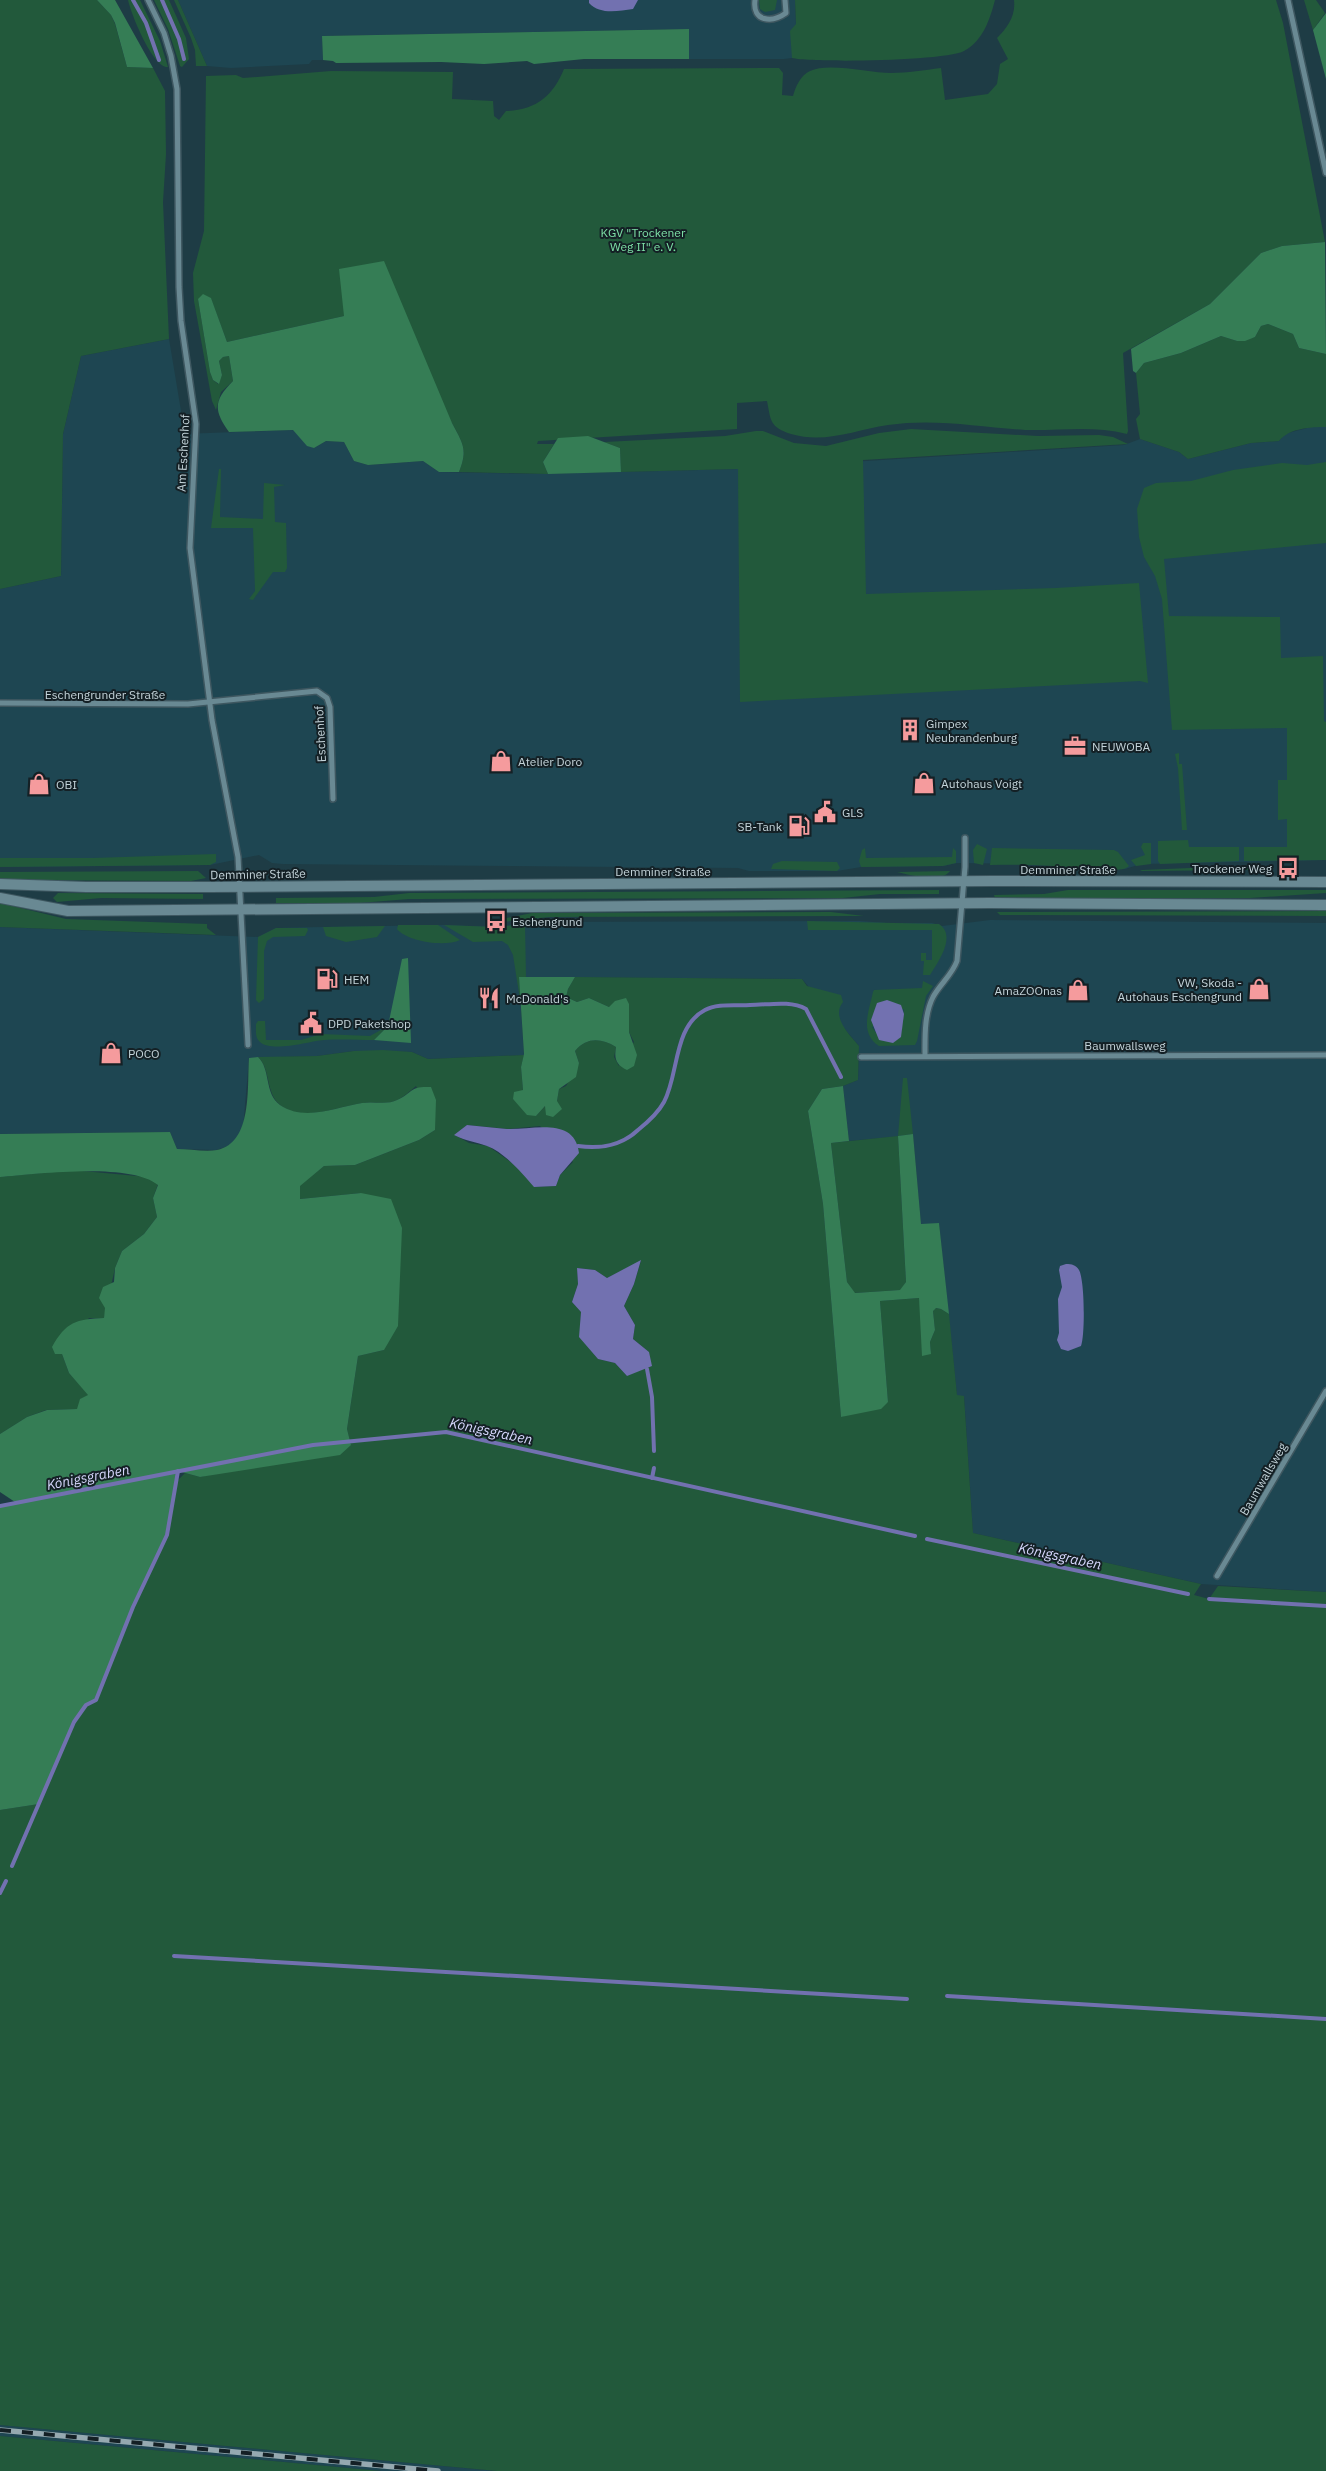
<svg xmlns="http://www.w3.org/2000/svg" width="1326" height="2471" font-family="'IBM Plex Sans',sans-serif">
<rect width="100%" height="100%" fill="#1e3c45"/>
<g fill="#1e4652">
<path d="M 178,0 L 795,0 L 796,24 L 792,58 L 784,59 L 689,59 L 689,29 L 322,36 L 323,60 L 312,60 L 309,64 L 231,68 L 207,66 Z"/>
<path d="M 169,339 L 181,411 L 182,434 L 293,430 L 314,448 L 326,441 L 344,442 L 354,461 L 368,465 L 423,461 L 439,472 L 539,474 L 738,469 L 1124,445 L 1140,439 L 1179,452 L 1188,459 L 1251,443 L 1279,441 L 1284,434 L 1311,427 L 1326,427 L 1326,860 L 1141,864 L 1125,869 L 1099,870 L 1049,864 L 957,863 L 943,866 L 861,867 L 837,871 L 749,871 L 738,868 L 283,864 L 272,863 L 259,855 L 210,865 L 0,867 L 0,589 L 61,576 L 63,434 L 81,356 Z"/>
<path d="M 990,920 L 1326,923 L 1326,1592 L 1201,1584 L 973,1533 L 964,1396 L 957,1396 L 939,1224 L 921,1225 L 913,1135 L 849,1141 L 843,1086 L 858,1080 L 859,1046 L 802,979 L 519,977 L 524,1055 L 428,1059 L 412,1052 L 354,1051 L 317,1056 L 249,1058 L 243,1129 L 232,1145 L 216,1150 L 177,1149 L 170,1132 L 0,1134 L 0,927 L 258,937 L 276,928 L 323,927 L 444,925 L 496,927 L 544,922 L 860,921 L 888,923 L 932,923 L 942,926 Z"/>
<path d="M 0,2425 L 497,2471 L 381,2471 L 0,2436 Z"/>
</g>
<g fill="#22593b" fill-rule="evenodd">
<path d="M 0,0 L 97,0 L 111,15 L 115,24 L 127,67 L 153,68 L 165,91 L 166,154 L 163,202 L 169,339 L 81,356 L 63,434 L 61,576 L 0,589 Z"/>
<path d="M 128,0 L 140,0 L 160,41 L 168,67 C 153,69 131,14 128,0 Z"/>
<path d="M 154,0 L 169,0 L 186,38 L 189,59 L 182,67 L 180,66 L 168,29 Z"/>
<path d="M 174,0 L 178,0 L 207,66 L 196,66 L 195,50 L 191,38 Z"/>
<path d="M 759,0 L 777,0 L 775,10 L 765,12 L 760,9 Z"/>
<path d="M 795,0 L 995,0 C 990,19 983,41 964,51 C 946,61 814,63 792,58 L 790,31 L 796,24 Z"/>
<path d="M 1014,0 L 1276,0 L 1283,23 L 1325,242 L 1282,246 L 1261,253 L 1210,304 L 1123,353 L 1128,431 L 1127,434 C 1093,425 1059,431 1025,430 C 980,427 934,418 888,425 C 855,430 825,444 791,434 C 769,427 771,420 767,401 L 737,403 L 737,429 L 538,441 L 537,444 L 554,444 L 543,462 L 548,474 L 459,472 C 468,449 463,444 452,423 L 344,316 L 227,342 L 211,299 L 198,299 L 210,372 L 213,380 L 218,384 L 222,375 L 219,361 L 223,357 L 229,356 L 233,381 L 221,392 L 216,410 L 212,401 L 194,301 L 193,273 L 204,231 L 206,76 L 236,75 L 243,78 L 331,71 L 453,72 L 452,99 L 493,101 L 494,116 L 499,120 L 506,111 C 536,110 553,96 564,69 L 779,68 L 783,73 L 782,95 L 793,96 C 796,86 800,76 810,71 C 828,62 870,73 891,73 C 908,73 924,70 941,68 L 945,100 L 988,94 L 997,84 L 1000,64 L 1008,59 L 997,38 C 1007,28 1016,16 1014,0 Z"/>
<path d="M 1304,0 L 1316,0 L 1325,13 L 1313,30 Z"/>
<path d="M 1268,324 L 1293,334 L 1299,348 L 1326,354 L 1326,427 C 1311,427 1289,428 1279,441 L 1251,443 L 1188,459 L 1179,452 L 1140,439 L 1136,419 L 1140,414 L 1136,373 L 1144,363 L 1181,353 L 1221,336 L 1237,341 L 1255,337 L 1261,326 Z"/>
<path d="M 911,429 L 1038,436 L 1099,435 L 1113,437 L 1128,444 L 863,460 L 866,594 L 1056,588 L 1139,583 L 1148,683 L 1140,681 L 740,702 L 738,469 L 621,472 L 620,448 L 604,442 L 725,436 L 756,431 L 763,431 L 794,443 L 826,446 L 879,433 Z"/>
<path d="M 1326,462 L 1326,543 L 1164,559 L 1169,616 L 1280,617 L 1281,658 L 1323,656 L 1324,721 L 1326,722 L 1326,860 L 1244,861 L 1244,847 L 1287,847 L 1287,819 L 1278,820 L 1278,780 L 1287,780 L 1287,728 L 1172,730 L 1162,599 L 1155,576 L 1144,557 L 1139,537 L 1137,509 L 1144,488 L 1156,483 L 1191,481 L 1233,470 L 1282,463 L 1307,465 Z"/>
<path d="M 219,469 L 221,469 L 220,517 L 263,519 L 264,483 L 285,485 L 274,487 L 275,522 L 286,523 L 287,568 L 285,572 L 273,572 L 253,600 L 249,599 L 255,591 L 253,528 L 211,528 Z"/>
<path d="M 1179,753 L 1179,764 L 1182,764 L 1187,830 L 1182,830 L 1178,768 L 1175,754 Z"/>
<path d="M 1188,840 L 1189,847 L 1239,847 L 1239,861 L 1160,864 L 1158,861 L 1158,841 Z"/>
<path d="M 1143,843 L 1151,843 L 1151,864 L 1136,866 L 1131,860 L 1145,855 L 1141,847 Z"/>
<path d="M 977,844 L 987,849 L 983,865 L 974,863 L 973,850 Z"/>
<path d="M 865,848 L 866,858 L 952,857 L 953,848 L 956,851 L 956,863 L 943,866 L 861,867 L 859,861 L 862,850 Z"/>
<path d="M 992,848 L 1114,850 L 1118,852 L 1129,866 C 1123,873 1093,869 1084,868 C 1052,865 1021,864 990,865 Z"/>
<path d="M 216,854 L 216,862 L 210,865 L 0,867 L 0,858 L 93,858 Z"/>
<path d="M 782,861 L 837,862 L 840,868 L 837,871 L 771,869 L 773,864 Z"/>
<path d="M 1262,865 L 1250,870 L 1140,871 L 1142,870 Z"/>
<path d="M 198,871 L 206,878 L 191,881 L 0,880 L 0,872 Z"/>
<path d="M 950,871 C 940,884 911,875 897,872 Z"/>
<path d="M 939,890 L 939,894 L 880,894 L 843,898 L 409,899 L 359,903 L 276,903 L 276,898 L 374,897 L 409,893 Z"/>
<path d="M 1068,890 L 1326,890 L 1326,893 L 1250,898 L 995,898 L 994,895 L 1044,894 Z"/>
<path d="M 58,893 L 203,894 L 203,899 L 101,898 L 57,902 L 53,898 Z"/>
<path d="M 0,903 L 66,919 L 207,924 L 207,928 L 216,935 L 0,927 Z"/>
<path d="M 1326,911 L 1326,916 L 1000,915 L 997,912 Z"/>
<path d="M 831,912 L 864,916 L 549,917 L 502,922 L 501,919 L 532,913 Z"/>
<path d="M 807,921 L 939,924 C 957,936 938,962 930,975 L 923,975 L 924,961 L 921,961 L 921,953 L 926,953 L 926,960 L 932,960 L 932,930 L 808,930 Z"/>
<path d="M 525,924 L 526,977 L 519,977 L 521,1006 L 513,955 L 508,945 L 502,941 L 473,942 L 444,925 L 496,927 Z"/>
<path d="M 398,925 L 438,925 L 460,940 C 445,947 408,942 397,929 Z"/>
<path d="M 385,926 L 377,937 L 346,942 L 326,936 L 323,927 Z"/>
<path d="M 276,928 L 307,928 L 308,930 L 305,936 L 273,937 L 267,941 L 264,951 L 264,999 L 259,1003 L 256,1000 L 258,937 Z"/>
<path d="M 575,977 L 802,979 L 807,986 L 841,995 L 843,1002 C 831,1017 849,1034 859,1046 L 858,1080 L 843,1086 L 822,1089 L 808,1111 L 823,1204 L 841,1417 L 888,1402 L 880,1301 L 919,1298 L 931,1354 L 930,1342 L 935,1330 L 933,1311 L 935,1308 L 941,1309 L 949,1314 L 957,1395 L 964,1396 L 973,1533 L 1201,1584 L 1194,1595 L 1209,1599 L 1218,1586 L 1326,1592 L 1326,2471 L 497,2471 L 0,2425 L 0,1810 L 39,1804 L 74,1722 L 86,1705 L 167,1535 L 176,1482 L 185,1473 L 200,1477 L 351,1445 L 347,1429 L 358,1356 L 384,1350 L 361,1193 L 300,1199 L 300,1185 L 324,1166 L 355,1165 L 419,1140 L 435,1130 L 416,1086 C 410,1091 404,1097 397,1100 C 388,1105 373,1101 363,1103 C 338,1106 299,1125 277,1102 C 266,1089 270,1068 258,1057 L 317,1056 L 354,1051 L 383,1050 L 412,1052 L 428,1059 L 524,1055 L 521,1067 L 523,1090 L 513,1099 L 536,1116 L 545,1106 L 557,1101 L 559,1089 L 566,1086 L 579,1063 L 575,1051 C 587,1037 601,1038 616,1047 L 614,1057 L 619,1066 L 634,1042 L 629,1032 L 629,1004 L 609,1007 L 589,998 L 577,1002 L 566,997 L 568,989 ZM 467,1125 L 508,1129 L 540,1126 L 573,1162 L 560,1175 L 556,1186 L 535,1187 L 519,1168 L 488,1146 L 469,1143 L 455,1135 ZM 641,1261 L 634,1284 L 624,1306 L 635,1325 L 633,1339 L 649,1352 L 627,1376 L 615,1363 L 598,1359 L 580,1337 L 581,1312 L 572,1302 L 578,1284 L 577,1268 L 595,1270 L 607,1278 Z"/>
<path d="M 923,981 L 933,986 L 926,996 L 917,1041 L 915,1045 L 879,1046 C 859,1033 869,1011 873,992 L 874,990 L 922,988 ZM 904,1009 L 901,1033 L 876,1033 L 872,1027 Z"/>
<path d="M 258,1021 L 265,1021 L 266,1040 L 301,1040 L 321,1034 L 370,1036 L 388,1026 L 374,1040 C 358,1040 341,1039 324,1040 C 310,1041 272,1053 260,1042 C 255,1038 256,1031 256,1024 Z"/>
<path d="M 903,1078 L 907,1078 L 913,1134 L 898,1136 L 906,1282 L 901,1290 L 854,1293 L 847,1282 L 831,1143 L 898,1136 Z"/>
<path d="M 72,1170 L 148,1177 L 158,1184 L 153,1198 L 157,1217 L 144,1234 L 122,1251 L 115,1268 L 104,1318 L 89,1318 L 62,1354 L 69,1373 L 89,1395 L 78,1409 L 46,1410 L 27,1417 L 0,1434 L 0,1177 Z"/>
<path d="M 0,2436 L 381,2471 L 0,2471 Z"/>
</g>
<g fill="#357d55">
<path d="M 97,0 L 115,0 L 153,68 L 127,67 L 115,23 L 111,15 Z"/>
<path d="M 1326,13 L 1326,79 L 1313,30 Z"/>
<path d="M 689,29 L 689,59 L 584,59 L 534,64 L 527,61 L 484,64 L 441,62 L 336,63 L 333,61 L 323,60 L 322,36 Z"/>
<path d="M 1325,242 L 1326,354 L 1299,348 L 1293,334 L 1268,324 L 1261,326 L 1255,337 L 1245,341 L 1237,341 L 1221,336 L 1181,353 L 1144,363 L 1136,373 L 1133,371 L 1131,349 L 1210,304 L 1261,253 L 1282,246 Z"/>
<path d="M 384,261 L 452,423 C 463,444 468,449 459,472 L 439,472 L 423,461 L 368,465 L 354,461 L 344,442 L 326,441 L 314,448 L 307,446 L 293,430 L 229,432 C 213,410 214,400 233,381 L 229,356 L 223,357 L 219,361 L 222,375 L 219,384 L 213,380 L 210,372 L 198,299 L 203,294 L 211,298 L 227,342 L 344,316 L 339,269 Z"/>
<path d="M 588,436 L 620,448 L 621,472 L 548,474 L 543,462 L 558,438 Z"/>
<path d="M 408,958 L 411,1043 L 374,1040 L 388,1026 L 402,959 Z"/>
<path d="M 519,977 L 575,977 L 568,989 L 566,997 L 577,1002 L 589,998 L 609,1007 L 615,1001 L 626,998 L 629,1004 L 629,1032 L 637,1055 L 634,1066 L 627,1070 C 616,1065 614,1059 616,1047 C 601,1038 587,1037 575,1051 L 579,1063 L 576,1077 L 559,1089 L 557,1101 L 562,1109 L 553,1117 L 546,1115 L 545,1106 L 536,1116 L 527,1115 L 513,1099 L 514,1092 L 523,1090 L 521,1067 L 524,1054 Z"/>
<path d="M 258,1057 C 271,1069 264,1093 280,1105 C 305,1122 336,1107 362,1103 C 373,1101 388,1105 397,1100 C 414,1092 409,1086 431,1087 L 436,1100 L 435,1130 L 419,1140 L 355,1165 L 324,1166 L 300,1186 L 300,1199 L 361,1193 L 391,1199 L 402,1228 L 398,1326 L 384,1350 L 358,1356 L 347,1429 L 351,1445 L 340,1455 L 200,1477 L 178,1471 L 167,1535 L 133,1607 L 96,1700 L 86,1705 L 74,1722 L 39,1804 L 0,1810 L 0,1506 L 15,1502 L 0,1492 L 0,1434 L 27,1417 L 47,1410 L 77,1409 L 80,1399 L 88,1395 L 69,1373 L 62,1354 L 55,1354 L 52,1347 C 66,1322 76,1319 104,1318 L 105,1308 L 99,1298 L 103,1287 L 114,1282 L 115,1268 L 122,1251 L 144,1234 L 157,1217 L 153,1198 L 158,1185 C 131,1162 35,1174 0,1177 L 0,1134 L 170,1132 L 177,1149 C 189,1149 205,1152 217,1150 C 253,1143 247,1086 249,1058 Z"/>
<path d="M 843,1086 L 849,1141 L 831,1143 L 847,1282 L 855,1293 L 900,1290 L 906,1282 L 898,1136 L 913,1134 L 921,1224 L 939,1223 L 949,1314 L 941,1309 L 936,1308 L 933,1311 L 935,1330 L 930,1342 L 931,1354 L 922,1356 L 919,1298 L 880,1301 L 888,1402 L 881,1409 L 841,1417 L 823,1204 L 808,1111 L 822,1089 Z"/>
</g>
<g fill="#7271b0">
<path d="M 589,0 L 638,0 L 633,9 C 618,11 600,15 589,3 Z"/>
<path d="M 887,1000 L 901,1005 L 904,1014 L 901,1037 L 893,1043 L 879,1040 L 871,1020 L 877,1003 Z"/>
<path d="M 467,1125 C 480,1126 493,1128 507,1129 C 532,1130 575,1116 579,1153 L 560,1175 L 556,1186 L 534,1187 C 523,1174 504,1152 487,1146 C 474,1141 468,1142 454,1135 Z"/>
<path d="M 641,1260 L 634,1284 L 624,1306 L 635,1325 L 633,1339 L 649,1352 L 652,1366 L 627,1376 L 615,1363 L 598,1359 L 579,1337 L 581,1312 L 572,1302 L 578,1284 L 577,1268 L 595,1270 L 607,1278 Z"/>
<path d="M 1066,1264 C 1072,1264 1076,1265 1079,1270 C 1085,1281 1085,1336 1081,1346 L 1068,1351 L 1061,1349 L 1057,1340 L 1059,1333 L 1058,1299 L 1062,1287 L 1059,1270 L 1060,1266 Z"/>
</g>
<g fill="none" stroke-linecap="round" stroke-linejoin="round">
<g stroke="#7271b0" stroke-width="4">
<path d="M 133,0 L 146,23 L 159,60"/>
<path d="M 162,0 L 179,39 L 184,59"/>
<path d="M 578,1146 C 601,1149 621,1146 638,1130 C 648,1122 658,1113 664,1102 C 679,1074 673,1027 705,1010 C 717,1003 736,1006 750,1005 C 768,1005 790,1000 806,1009 L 841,1077"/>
<path d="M 647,1369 L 652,1397 L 654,1451"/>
<path d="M 652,1478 L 654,1468"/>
<path d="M 0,1506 L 313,1445 L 446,1432 L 915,1536"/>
<path d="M 927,1539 L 1188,1594"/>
<path d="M 1209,1599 L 1326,1606"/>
<path d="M 12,1866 L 74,1722 L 86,1705 L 96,1700 L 133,1607 L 167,1535 L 178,1471"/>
<path d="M 0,1893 L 6,1881"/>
<path d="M 174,1956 L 907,1999"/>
<path d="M 947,1996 L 1326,2019"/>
</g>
<g stroke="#3e5760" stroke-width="8">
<g id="street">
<path d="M 148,0 L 164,33 L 171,56 L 177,89 L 179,287 L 181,321 L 196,424 L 190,548 L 212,720 L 238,857 L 248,1045"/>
<path d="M 755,0 C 752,22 772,23 786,13 L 785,0"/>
<path d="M 1288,0 L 1326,173"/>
<path d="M 0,703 L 188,704 L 317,691 L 327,698 L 330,707 L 333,799"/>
<path d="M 925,1056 C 925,1037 924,1015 933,997 C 940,984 952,975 957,961 L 965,867 L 965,838"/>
<path d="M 861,1057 L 1326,1055"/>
<path d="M 1217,1576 L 1326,1391"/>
</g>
</g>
<g stroke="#3e5760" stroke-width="12">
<g id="secondary">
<path d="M 0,884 L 86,887 L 208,887 L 990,881 L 1326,882"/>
<path d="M 0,898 L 68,911 L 990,903 L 1326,905"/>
</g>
</g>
<use href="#street" stroke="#698993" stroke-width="5"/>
<use href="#secondary" stroke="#698993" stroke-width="10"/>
<g stroke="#95a9b0" stroke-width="5.5">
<path id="rail" d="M 0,2430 L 438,2471"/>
</g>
<use href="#rail" stroke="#142025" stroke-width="4" stroke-dasharray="11" stroke-linecap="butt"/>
</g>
<defs>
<g id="building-bare" transform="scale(1.725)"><path d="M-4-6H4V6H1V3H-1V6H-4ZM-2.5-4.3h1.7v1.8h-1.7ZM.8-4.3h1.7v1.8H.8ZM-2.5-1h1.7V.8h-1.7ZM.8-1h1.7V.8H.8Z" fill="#f59b9d" stroke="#142025" stroke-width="2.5" paint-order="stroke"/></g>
<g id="office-bare" transform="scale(1.725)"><path d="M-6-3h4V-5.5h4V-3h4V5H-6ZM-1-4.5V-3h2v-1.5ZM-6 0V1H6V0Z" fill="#f59b9d" stroke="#142025" stroke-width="2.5" paint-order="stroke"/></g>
<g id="shop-bare" transform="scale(1.725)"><path d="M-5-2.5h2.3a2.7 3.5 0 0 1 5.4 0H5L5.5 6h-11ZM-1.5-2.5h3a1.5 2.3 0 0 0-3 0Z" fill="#f59b9d" stroke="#142025" stroke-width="2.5" paint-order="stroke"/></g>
<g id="civic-bare" transform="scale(1.725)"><path d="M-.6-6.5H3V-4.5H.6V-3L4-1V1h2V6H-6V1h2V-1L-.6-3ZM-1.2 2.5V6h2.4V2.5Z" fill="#f59b9d" stroke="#142025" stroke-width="2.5" paint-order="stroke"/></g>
<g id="fuel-bare" transform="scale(1.725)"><path d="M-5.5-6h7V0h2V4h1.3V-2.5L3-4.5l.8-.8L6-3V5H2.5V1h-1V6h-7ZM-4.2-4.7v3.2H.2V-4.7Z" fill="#f59b9d" stroke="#142025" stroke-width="2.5" paint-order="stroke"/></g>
<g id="bus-bare" transform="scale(1.725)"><path d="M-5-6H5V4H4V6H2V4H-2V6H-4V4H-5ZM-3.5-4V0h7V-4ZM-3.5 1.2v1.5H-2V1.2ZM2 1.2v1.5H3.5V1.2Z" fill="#f59b9d" stroke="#142025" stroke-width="2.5" paint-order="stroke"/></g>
<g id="restaurant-bare" transform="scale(1.725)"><path d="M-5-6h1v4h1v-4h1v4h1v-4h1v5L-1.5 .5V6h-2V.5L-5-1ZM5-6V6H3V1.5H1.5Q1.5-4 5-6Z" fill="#f59b9d" stroke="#142025" stroke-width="2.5" paint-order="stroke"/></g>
</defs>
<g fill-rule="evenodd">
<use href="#building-bare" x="910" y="730"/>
<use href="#office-bare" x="1075" y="746"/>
<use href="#shop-bare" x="501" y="761"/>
<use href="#shop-bare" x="924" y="783"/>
<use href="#shop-bare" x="39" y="784"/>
<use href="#civic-bare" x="825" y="812"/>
<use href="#fuel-bare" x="799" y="826"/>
<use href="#bus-bare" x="1288" y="868"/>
<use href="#bus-bare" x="496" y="921"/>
<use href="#fuel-bare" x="327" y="979"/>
<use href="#shop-bare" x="1259" y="989"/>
<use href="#shop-bare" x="1078" y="990"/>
<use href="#restaurant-bare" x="489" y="998"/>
<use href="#civic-bare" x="311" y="1023"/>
<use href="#shop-bare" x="111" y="1053"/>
</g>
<g text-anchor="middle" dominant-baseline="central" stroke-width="4" stroke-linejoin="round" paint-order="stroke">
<g font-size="12" fill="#7ee1a7" stroke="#142025">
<text x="643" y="232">KGV "Trockener<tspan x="643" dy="14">Weg II" e. V.</tspan></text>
</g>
<g font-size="12" fill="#c4d4da" stroke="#142025">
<text transform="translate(183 453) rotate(-87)">Am Eschenhof</text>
<text x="105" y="694">Eschengrunder Straße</text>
<text transform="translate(320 734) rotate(-93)">Eschenhof</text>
<text x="1068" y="869">Demminer Straße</text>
<text x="663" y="871">Demminer Straße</text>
<text transform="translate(258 874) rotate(-1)">Demminer Straße</text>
<text x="1125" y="1045">Baumwallsweg</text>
<text transform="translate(1263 1479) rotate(-60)">Baumwallsweg</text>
</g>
<g font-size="12" fill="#c4d4da" stroke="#142025" text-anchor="start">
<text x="926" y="723">Gimpex<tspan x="926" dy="14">Neubrandenburg</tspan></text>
<text x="1092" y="746">NEUWOBA</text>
<text x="518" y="761">Atelier Doro</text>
<text x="941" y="783">Autohaus Voigt</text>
<text x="56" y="784">OBI</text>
<text x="842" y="812">GLS</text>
<text x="782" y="826" text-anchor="end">SB-Tank</text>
<text x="1272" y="868" text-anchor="end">Trockener Weg</text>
<text x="512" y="921">Eschengrund</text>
<text x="344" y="979">HEM</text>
<text x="1242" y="982" text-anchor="end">VW, Skoda -<tspan x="1242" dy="14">Autohaus Eschengrund</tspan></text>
<text x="1062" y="990" text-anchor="end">AmaZOOnas</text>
<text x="506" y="998">McDonald's</text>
<text x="328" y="1023">DPD Paketshop</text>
<text x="128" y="1053">POCO</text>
</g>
<g font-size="14" font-style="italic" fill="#d6d7fc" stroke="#142025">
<text transform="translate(491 1431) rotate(12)">Königsgraben</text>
<text transform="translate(88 1477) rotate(-11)">Königsgraben</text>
<text transform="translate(1060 1556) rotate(12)">Königsgraben</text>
</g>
</g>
</svg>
